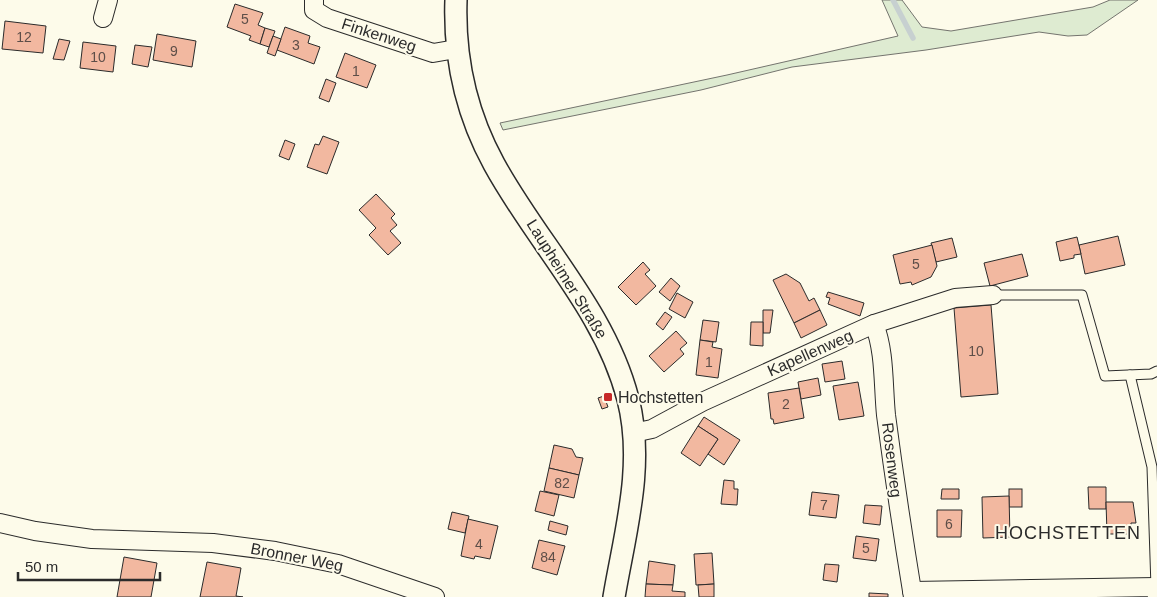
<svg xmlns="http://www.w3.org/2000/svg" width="1157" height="597" font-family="Helvetica,sans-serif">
<rect width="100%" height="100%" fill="#fdfbea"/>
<path fill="#deebd1" stroke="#74746e" d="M 882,0 L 902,0 L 922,27 L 951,31 L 1093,7 L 1110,0 L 1138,0 L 1087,35 L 1068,36 L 1039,32 L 926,50 L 792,67 L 701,90 L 503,130 L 500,123 L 727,75 L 898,36 Z"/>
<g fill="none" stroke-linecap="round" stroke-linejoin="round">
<path stroke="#c7d0d0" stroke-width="5.5" d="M 893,0 L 913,38"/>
</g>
<g fill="#f2b8a0" stroke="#2b2b2b">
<path d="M 235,4 L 263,13 L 258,25 L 265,28 L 260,44 L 249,40 L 251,36 L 227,27 Z"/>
<path d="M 5,21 L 46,26 L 43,53 L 2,49 Z"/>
<path d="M 285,27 L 310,36 L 308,43 L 320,47 L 314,64 L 277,50 Z"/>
<path d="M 265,28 L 275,31 L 269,47 L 260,44 Z"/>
<path d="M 157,34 L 196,41 L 192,67 L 153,60 Z"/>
<path d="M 273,36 L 281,39 L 275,56 L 267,53 Z"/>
<path d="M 59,39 L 70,41 L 64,60 L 53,59 Z"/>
<path d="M 83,42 L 116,46 L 113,72 L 80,68 Z"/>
<path d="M 135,45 L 152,47 L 148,67 L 132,64 Z"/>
<path d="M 345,53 L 376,65 L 367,88 L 336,77 Z"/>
<path d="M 326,79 L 336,83 L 329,102 L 319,98 Z"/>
<path d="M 323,136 L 339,142 L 327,174 L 307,167 L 315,144 L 319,145 Z"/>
<path d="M 285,140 L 295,144 L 289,160 L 279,156 Z"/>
<path d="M 376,194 L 395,214 L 391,218 L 397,225 L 390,231 L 401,243 L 388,255 L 369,235 L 376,228 L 359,210 Z"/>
<path d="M 1118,236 L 1125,265 L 1085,274 L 1079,245 Z"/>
<path d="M 1077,237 L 1081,254 L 1074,255 L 1074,258 L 1060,261 L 1056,242 Z"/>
<path d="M 952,238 L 957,257 L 936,262 L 931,243 Z"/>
<path d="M 932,245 L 937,266 L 931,277 L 912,285 L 911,282 L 900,284 L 893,255 Z"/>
<path d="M 1022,254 L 1028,276 L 990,286 L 984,263 Z"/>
<path d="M 643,262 L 650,270 L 645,274 L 656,286 L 636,305 L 618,287 Z"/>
<path d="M 786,274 L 800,283 L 809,301 L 814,298 L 820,310 L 794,323 L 773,280 Z"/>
<path d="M 671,278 L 680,286 L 670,301 L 659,292 Z"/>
<path d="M 828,292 L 864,303 L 860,316 L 828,304 L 830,298 L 826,297 Z"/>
<path d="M 677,293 L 693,302 L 685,318 L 669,309 Z"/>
<path d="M 991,305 L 998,394 L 961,397 L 954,308 Z"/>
<path d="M 763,310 L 773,310 L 770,333 L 763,333 Z"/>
<path d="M 820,310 L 827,325 L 801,338 L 794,323 Z"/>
<path d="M 665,312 L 672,317 L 663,330 L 656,324 Z"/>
<path d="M 703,320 L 719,322 L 716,342 L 700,340 Z"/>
<path d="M 751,322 L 763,322 L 763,346 L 750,345 Z"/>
<path d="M 676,331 L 687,343 L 680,349 L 684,354 L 664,372 L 649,356 Z"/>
<path d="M 700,340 L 713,342 L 712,347 L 722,349 L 718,378 L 696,375 Z"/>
<path d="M 842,361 L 845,379 L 825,382 L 822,364 Z"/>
<path d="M 818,378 L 821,395 L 801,399 L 798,382 Z"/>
<path d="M 858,382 L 864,416 L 839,420 L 833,386 Z"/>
<path d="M 799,388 L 804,418 L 774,424 L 773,419 L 771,419 L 768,393 Z"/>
<path d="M 604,396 L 608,407 L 602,409 L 598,398 Z"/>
<path d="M 704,417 L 740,440 L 724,465 L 708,454 L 718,439 L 698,426 Z"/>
<path d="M 698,426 L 718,439 L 700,466 L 681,453 Z"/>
<path d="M 554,445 L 572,449 L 576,457 L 583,458 L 579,475 L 549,468 Z"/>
<path d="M 549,468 L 579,475 L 574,498 L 544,491 Z"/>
<path d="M 724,480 L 734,481 L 734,489 L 738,489 L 737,505 L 721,504 Z"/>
<path d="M 1088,487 L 1106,487 L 1106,509 L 1089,509 Z"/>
<path d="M 942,489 L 959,489 L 959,499 L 941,499 Z"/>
<rect x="1009" y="489" width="13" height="18"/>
<path d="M 540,491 L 559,495 L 554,516 L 535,511 Z"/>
<path d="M 812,492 L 839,495 L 836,518 L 809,515 Z"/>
<path d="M 1009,496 L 1010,537 L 983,538 L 982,497 Z"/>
<path d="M 1106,502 L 1133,502 L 1136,523 L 1131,523 L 1131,534 L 1107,534 Z"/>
<path d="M 865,505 L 882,506 L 880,525 L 863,523 Z"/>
<path d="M 937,510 L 962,510 L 961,537 L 937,537 Z"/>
<path d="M 452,512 L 469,516 L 465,533 L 448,529 Z"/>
<path d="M 468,519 L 498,526 L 490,559 L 475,556 L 474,559 L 461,556 Z"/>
<path d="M 550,521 L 568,526 L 566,535 L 548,530 Z"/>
<path d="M 856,536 L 879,539 L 876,561 L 853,558 Z"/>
<path d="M 539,540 L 565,546 L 557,575 L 532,568 Z"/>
<path d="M 712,553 L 714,584 L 696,585 L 694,554 Z"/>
<path d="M 124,557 L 157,563 L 151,597 L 117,597 Z"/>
<path d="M 649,561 L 675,565 L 673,585 L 646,584 Z"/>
<path d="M 207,562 L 241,568 L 236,596 L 243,597 L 200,597 Z"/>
<path d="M 825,564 L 839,565 L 837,582 L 823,580 Z"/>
<path d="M 646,584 L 673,585 L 672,591 L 685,592 L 685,597 L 645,597 Z"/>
<path d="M 714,584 L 714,597 L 699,597 L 698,585 Z"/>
<path d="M 869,593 L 888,594 L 888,597 L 869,597 Z"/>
</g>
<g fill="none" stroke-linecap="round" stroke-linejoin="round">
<g stroke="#2b2b2b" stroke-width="11">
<g id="service">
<path d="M 993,295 L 1082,295 L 1105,376 L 1151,374 L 1157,371"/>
<path d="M 1130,375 L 1152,467 L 1156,587"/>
</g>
</g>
<g stroke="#2b2b2b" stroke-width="20">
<g id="minor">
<path d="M 314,0 L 314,10 L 327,18 L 433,53 L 456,49"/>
<path d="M 103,18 L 108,0"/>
<path d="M 874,324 C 885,351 883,385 886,415 C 894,476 903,536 913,597"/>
<path d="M 633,433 L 652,429 L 702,402 L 874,324 L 955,298 L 993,295"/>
<path d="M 0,523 L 35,531 L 92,539 L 213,543 L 275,551 L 338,564 L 435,597"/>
<path d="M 912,591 L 1156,587 L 1157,597"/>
</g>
</g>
<g stroke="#2b2b2b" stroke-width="24">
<path id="tertiary" d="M 456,0 C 454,57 466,113 494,164 C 537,243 605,310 628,399 C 645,465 625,532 614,597"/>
</g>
<use href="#service" stroke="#fdfbea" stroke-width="9"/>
<use href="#minor" stroke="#fdfbea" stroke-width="18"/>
<use href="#tertiary" stroke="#fdfbea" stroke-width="21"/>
</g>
<rect fill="#c62828" stroke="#fdfbea" stroke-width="2" x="603" y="392" width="10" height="10" rx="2.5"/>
<g text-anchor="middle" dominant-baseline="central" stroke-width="4" stroke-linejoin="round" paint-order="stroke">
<g font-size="14" fill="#5d4e48">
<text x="245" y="19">5</text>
<text x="24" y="37">12</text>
<text x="296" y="45">3</text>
<text x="174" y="51">9</text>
<text x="98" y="57">10</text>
<text x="356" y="71">1</text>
<text x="916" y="264">5</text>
<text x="976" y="351">10</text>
<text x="709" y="362">1</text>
<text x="786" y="404">2</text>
<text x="562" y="483">82</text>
<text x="824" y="505">7</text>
<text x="949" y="524">6</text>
<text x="479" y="544">4</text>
<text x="866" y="548">5</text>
<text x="548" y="557">84</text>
</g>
<g font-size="16" fill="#2b2b2b" stroke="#fdfbea">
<text transform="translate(379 35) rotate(18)">Finkenweg</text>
<text transform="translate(567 279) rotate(58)">Laupheimer Straße</text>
<text transform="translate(810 353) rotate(-24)">Kapellenweg</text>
<text transform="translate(892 460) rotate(83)">Rosenweg</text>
<text transform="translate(297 557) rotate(11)">Bronner Weg</text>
</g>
<g font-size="16" fill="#2b2b2b" stroke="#fdfbea" text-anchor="start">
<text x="618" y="397">Hochstetten</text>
</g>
<g font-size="18" letter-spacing="1" fill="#2b2b2b" stroke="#fdfbea">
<text x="1068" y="533">HOCHSTETTEN</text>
</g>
</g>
<path d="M18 572v8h142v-8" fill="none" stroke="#2b2b2b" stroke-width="2.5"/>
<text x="25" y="572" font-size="15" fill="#2b2b2b" stroke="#fdfbea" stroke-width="4" paint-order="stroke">50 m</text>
</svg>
